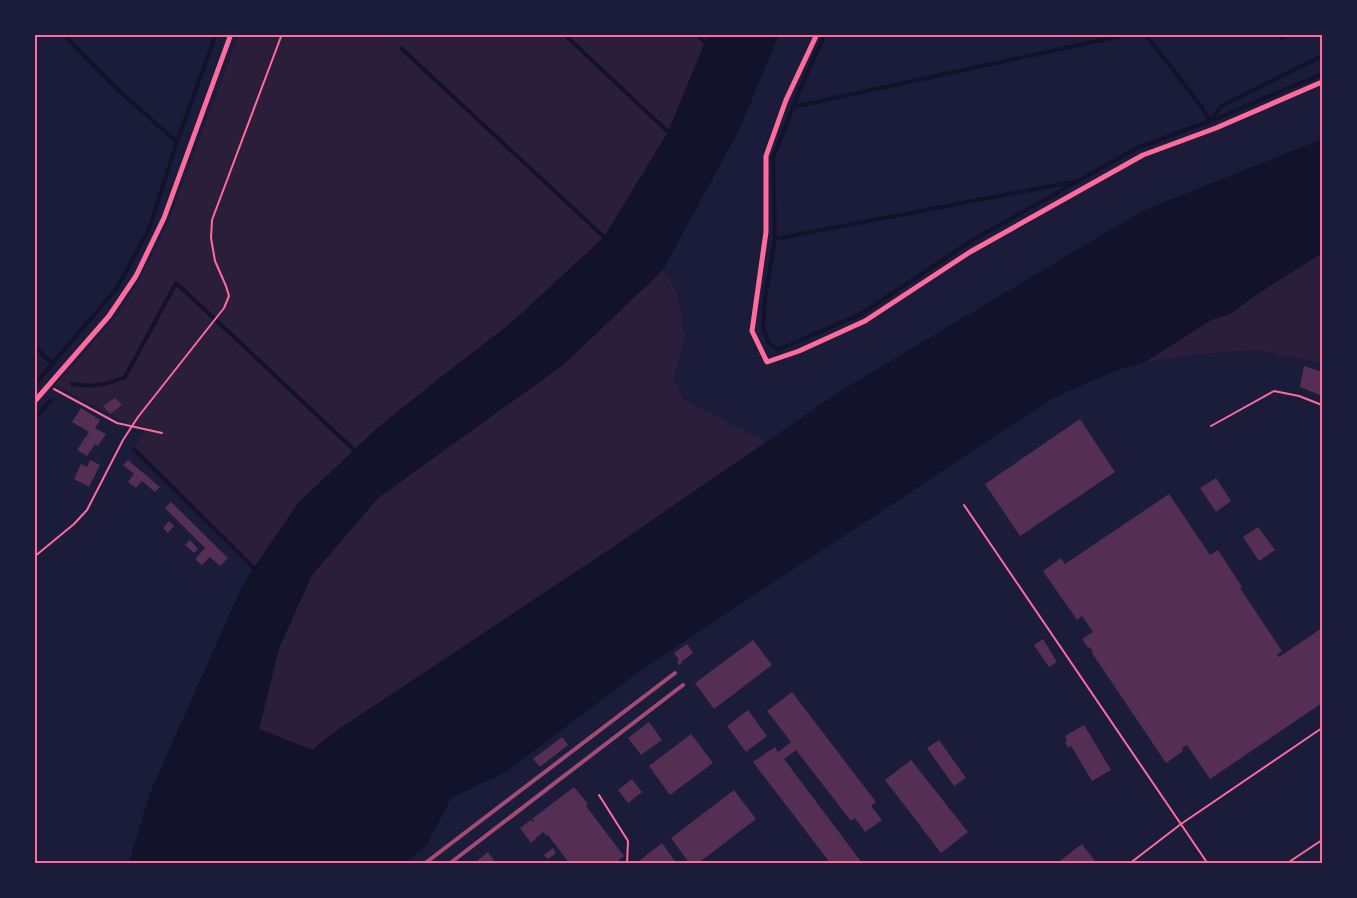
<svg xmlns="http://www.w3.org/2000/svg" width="1357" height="898" font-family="'Times New Roman',serif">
<rect width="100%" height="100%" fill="#1b1b3a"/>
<g fill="#2a1e3b">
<path d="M 697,34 L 705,43 L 668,132 L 604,237 L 511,323 L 441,377 L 376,429 L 359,446 L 298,503 L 254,568 L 134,449 L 147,427 L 128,424 L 55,385 L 114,320 L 136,287 L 169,221 L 239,35 Z"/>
<path d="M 1322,253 L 1322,363 L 1259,350 L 1198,354 L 1145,362 L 1211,320 L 1230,314 L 1259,293 Z"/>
<path d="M 663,270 L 677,292 L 685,338 L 673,379 L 684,400 L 766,442 L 616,545 L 333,733 L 312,750 L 259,729 L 279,648 L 312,575 L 378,498 L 563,365 Z"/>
</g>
<path fill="#12122b" d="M 708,35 L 779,35 L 739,130 L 663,270 L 563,365 L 378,498 L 312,575 L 279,648 L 259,729 L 312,750 L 333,733 L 616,545 L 842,390 L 1142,211 L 1322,139 L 1322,253 L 1259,293 L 1230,314 L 1211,320 L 1145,362 L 1117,370 L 1053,398 L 644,668 L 506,772 L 451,798 L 427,845 L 404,863 L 129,863 L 150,793 L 243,584 L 298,503 L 376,429 L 441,377 L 511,323 L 604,237 L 668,132 Z"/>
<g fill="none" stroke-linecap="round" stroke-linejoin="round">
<g stroke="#12122b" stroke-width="4">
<path d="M 63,34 L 117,89 L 177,142"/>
<path d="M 564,34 L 668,132"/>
<path d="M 697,34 L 705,43"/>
<path d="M 825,34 L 801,87 L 773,158 L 775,239 L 765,298 L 763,327 L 768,342 L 778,350 L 861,314 L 971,241 L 1137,148 L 1213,120 L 1322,74"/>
<path d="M 1145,34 L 1202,107 L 1210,121 L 1221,106 L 1322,56"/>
<path d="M 1281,39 L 1290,34"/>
<path d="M 401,48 L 604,237"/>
<path d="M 793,107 L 1130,34"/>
<path d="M 775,239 L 1077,181"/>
<path d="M 34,346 L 53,364"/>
<path d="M 72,384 C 94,387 104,386 125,377 L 176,283 L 232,335 L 354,450"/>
<path d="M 34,385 L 117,288 L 149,229 L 177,142 L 216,34"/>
<path d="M 34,419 L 51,400"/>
<path d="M 134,449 L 254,568"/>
</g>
</g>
<g fill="#542f53">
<path d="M 1304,366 L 1322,372 L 1322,396 L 1300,387 Z"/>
<path d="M 115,398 L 122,405 L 110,414 L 103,406 Z"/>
<path d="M 81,408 L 100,420 L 95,428 L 106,434 L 98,446 L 95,444 L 87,456 L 77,450 L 89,432 L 72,422 Z"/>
<path d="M 1080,419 L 1115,472 L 1020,536 L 985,484 Z"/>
<path d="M 90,460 L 100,465 L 89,487 L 74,479 L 81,464 L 87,467 Z"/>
<path d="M 128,460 L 160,487 L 155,492 L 142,481 L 136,488 L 128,482 L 134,474 L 123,465 Z"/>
<path d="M 1216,478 L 1231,501 L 1216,512 L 1200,488 Z"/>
<path d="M 1169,494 L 1210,555 L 1218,550 L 1242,587 L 1240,588 L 1282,651 L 1277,655 L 1279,657 L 1322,628 L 1322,703 L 1210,779 L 1187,745 L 1182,748 L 1183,751 L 1166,763 L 1092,653 L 1093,652 L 1090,647 L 1088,648 L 1082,639 L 1093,632 L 1082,616 L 1077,620 L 1043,571 L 1061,558 L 1065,564 Z"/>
<path d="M 171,502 L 228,558 L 220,566 L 210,557 L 202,565 L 195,559 L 205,548 L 165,508 Z"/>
<path d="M 169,521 L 174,526 L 168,533 L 163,528 Z"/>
<path d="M 1258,527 L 1275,550 L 1259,561 L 1243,537 Z"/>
<path d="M 190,540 L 198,549 L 194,553 L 185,545 Z"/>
<path d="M 1043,639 L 1057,662 L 1049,667 L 1034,645 Z"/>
<path d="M 753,640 L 772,665 L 714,709 L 695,683 Z"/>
<path d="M 687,644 L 693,653 L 681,662 L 682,663 L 679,665 L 677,661 L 679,660 L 674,653 Z"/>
<path d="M 792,692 L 876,802 L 871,806 L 882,820 L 865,832 L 855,818 L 851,821 L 796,750 L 784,759 L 863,864 L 831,864 L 753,762 L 775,747 L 778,752 L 791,742 L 767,711 Z"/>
<path d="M 748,710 L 767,736 L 746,752 L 727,726 Z"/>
<path d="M 649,722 L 662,740 L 641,755 L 628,738 Z"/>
<path d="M 1084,725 L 1111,770 L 1092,781 L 1071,746 L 1068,748 L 1065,742 L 1067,740 L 1065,736 Z"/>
<path d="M 691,734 L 713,763 L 670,795 L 649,766 Z"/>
<path d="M 562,737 L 568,745 L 540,767 L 533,759 Z"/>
<path d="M 939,740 L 966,778 L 954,786 L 927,748 Z"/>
<path d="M 911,760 L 968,832 L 941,853 L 885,780 Z"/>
<path d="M 632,779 L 642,792 L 628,803 L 618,790 Z"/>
<path d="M 574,787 L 588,804 L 586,806 L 624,856 L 614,864 L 570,864 L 548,835 L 546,836 L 543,832 L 531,843 L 520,828 L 531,820 L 533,822 L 534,821 L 532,819 Z"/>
<path d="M 734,790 L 756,819 L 697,864 L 690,864 L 671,838 Z"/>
<path d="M 662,843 L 677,864 L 635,864 Z"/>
<path d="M 1082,844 L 1097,864 L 1056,864 Z"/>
<path d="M 553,848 L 556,853 L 548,859 L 544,855 Z"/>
<path d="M 488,852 L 496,864 L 473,864 Z"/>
</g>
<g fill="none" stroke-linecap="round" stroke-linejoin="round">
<g stroke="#ff6b9d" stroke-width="2">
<path d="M 54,389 L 117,423 L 162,433"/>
<path d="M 34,557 L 74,524 L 87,510 L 123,440 L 138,417 L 224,308 L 229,296 L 226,286 L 215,261 L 211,238 L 212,220 L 282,34"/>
</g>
<g stroke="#ff6b9d" stroke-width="2">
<path d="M 1211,426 L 1274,391 L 1299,396 L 1322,405"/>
<path d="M 964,505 L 1208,864"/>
<path d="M 599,795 L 628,841 L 627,864"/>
<path d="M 1129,864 L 1181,824 L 1322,728"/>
<path d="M 1286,864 L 1322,840"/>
</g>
<g stroke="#ff6b9d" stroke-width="5">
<path d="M 817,34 L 786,100 L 766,156 L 766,232 L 752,331 L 767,362 L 799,351 L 865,321 L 970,252 L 1143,155 L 1216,128 L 1322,82"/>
<path d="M 34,402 L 109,316 L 136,276 L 164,218 L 231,34"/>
</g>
<g stroke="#a44b75" stroke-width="4">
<path d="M 424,864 L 675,673"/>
<path d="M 449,864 L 683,685"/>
</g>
</g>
<rect width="1357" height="898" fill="none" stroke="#1b1b3a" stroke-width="72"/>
<rect x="36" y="36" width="1285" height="826" fill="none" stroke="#ff6b9d" stroke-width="2"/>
</svg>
